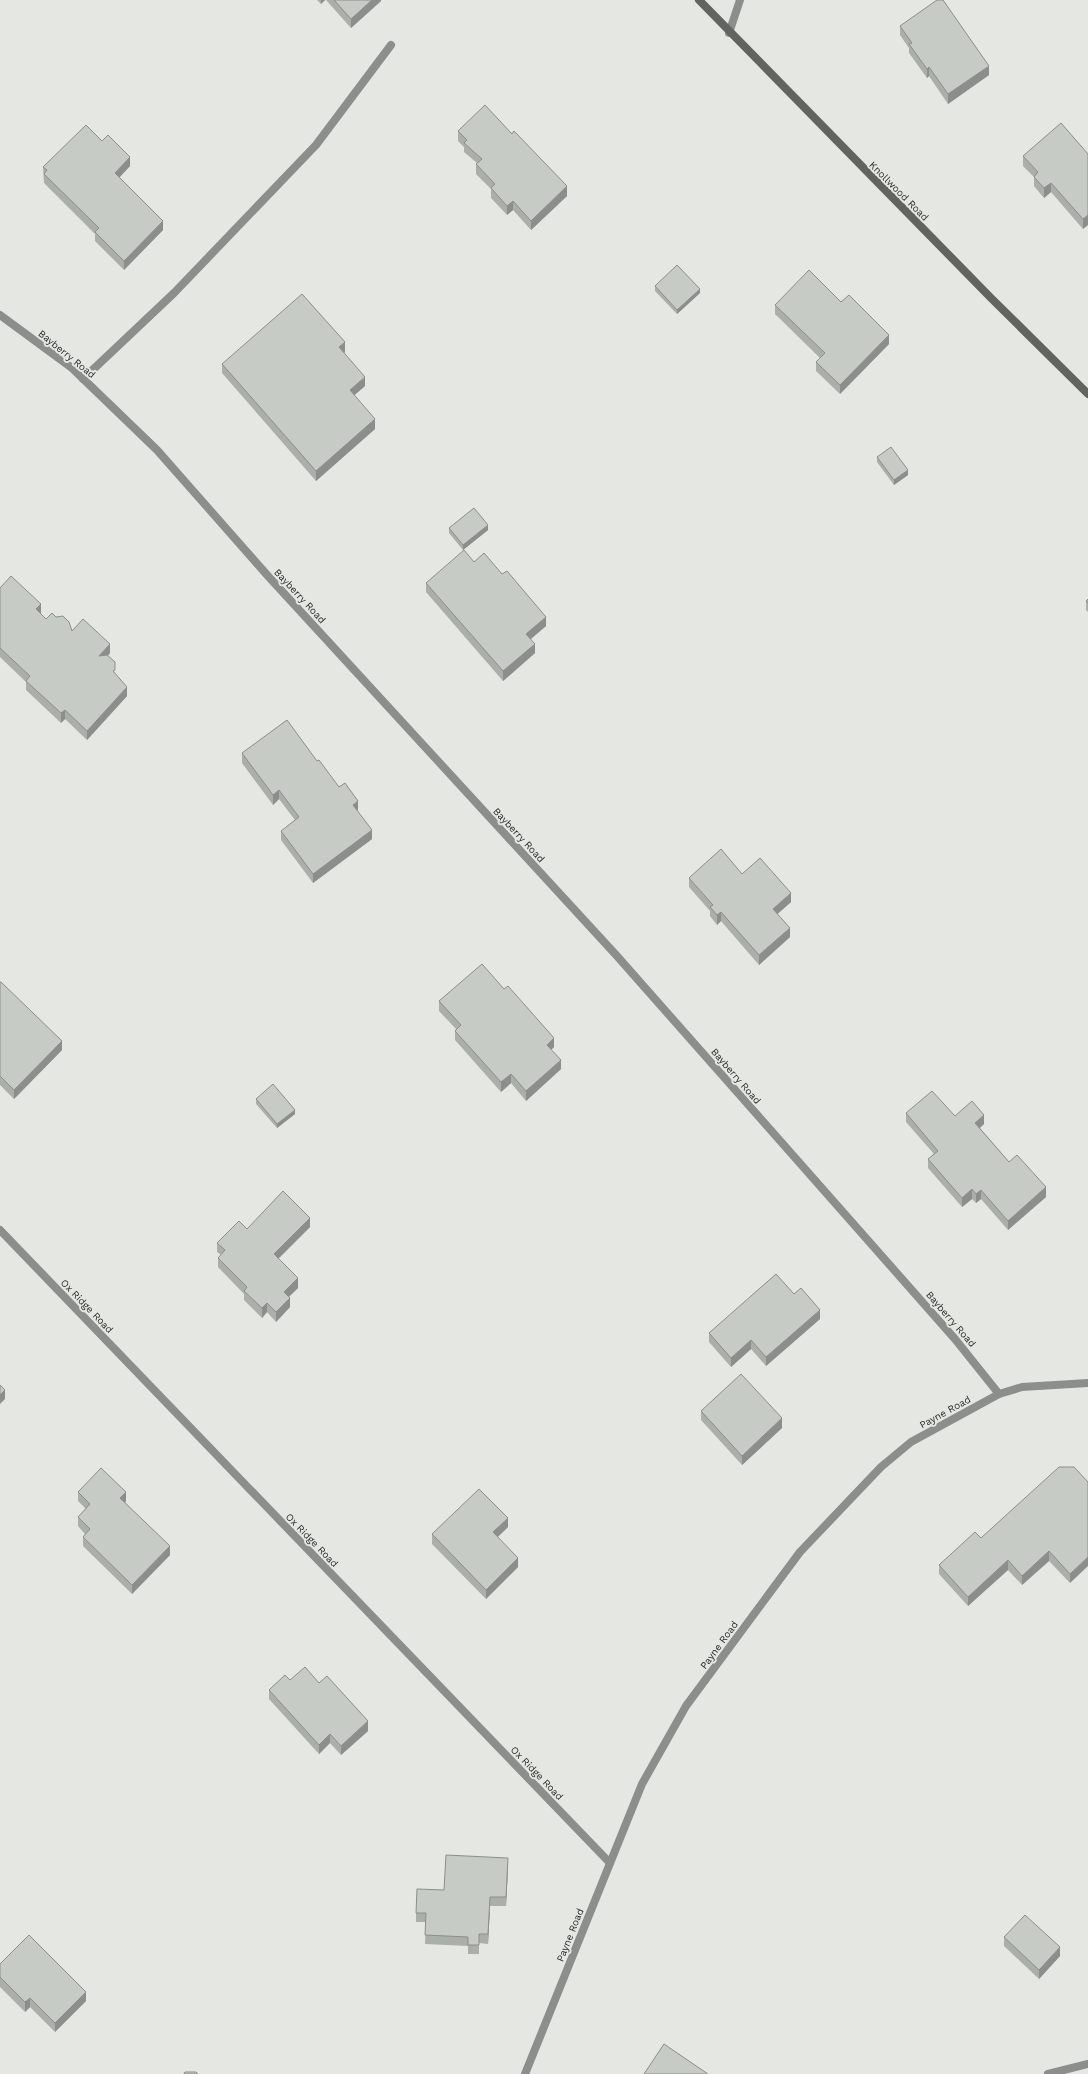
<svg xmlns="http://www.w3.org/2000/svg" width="1088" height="2074" font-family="'Work Sans',sans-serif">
<rect width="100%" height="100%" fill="#e5e8e2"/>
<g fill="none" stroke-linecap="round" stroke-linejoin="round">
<path stroke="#8c8e8b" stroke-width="8" d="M 83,379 L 174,293 L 316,145 L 391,45"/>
<g stroke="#8c8e8b" stroke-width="8">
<path d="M 729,33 L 740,0"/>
<path d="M 0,315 L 72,368 L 157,450 L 268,576 L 617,956 L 955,1339 L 999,1394"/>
<path d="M 0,1230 L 610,1863"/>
<path d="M 525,2074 L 642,1784 L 686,1706 L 800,1552 L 881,1467 L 911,1442 L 999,1394 L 1022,1387 L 1088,1383"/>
<path d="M 1048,2074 L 1088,2064"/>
</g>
<path stroke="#626460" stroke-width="8" d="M 699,0 L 992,299 L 1088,394"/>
</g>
<g fill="#abafa9">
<path d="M 317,0 L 325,0 L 321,4 Z"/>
<path d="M 326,0 L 381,0 L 381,1 L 351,28 Z"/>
<path d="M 900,26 L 989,75 L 948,104 L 929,76 L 927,78 L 909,53 L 909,48 L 900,35 Z"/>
<path d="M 458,131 L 567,196 L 531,230 L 513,210 L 507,215 L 491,198 L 491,189 L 476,174 L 476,164 L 477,163 L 464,152 L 464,147 L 458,141 Z"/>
<path d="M 102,141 L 130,166 L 119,178 L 163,230 L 124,270 L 95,241 L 95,234 L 44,183 L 43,167 Z"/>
<path d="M 1088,154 L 1083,229 L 1051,192 L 1044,198 L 1034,186 L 1034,177 L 1023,166 L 1023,156 Z"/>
<path d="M 655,286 L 700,293 L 677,314 L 655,291 Z"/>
<path d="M 841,302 L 889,344 L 840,394 L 816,371 L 816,362 L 820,358 L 775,314 L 775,305 Z"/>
<path d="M 345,352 L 344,353 L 365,386 L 354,395 L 375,429 L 316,481 L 222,373 L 222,364 Z"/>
<path d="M 877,457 L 908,475 L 894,485 L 877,462 Z"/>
<path d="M 449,528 L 488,530 L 463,550 L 449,533 Z"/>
<path d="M 474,562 L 546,626 L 531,639 L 535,653 L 503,681 L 426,592 L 426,583 Z"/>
<path d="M 0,588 L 41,613 L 40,614 L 46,619 L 72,631 L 110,653 L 108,656 L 115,674 L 127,696 L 87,740 L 65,719 L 61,723 L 26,690 L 26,682 L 0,657 Z"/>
<path d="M 1088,599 L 1088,612 L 1086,610 L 1086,601 Z"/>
<path d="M 242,753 L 317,761 L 358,810 L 357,811 L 372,839 L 313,883 L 281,840 L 281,831 L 295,820 L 279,799 L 273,805 L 242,763 Z"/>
<path d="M 742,874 L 791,902 L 777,914 L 790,937 L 759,965 L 721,921 L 717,925 L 710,916 L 710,911 L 689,887 L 689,878 Z"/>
<path d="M 0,982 L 62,1050 L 14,1099 L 0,1085 Z"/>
<path d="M 439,1001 L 554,1047 L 551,1050 L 561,1069 L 526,1101 L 511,1083 L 501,1092 L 455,1040 L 455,1031 L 456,1029 L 439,1011 Z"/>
<path d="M 256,1099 L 295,1114 L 277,1128 L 256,1104 Z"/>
<path d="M 906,1113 L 955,1116 L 984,1124 L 980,1128 L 1009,1162 L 1046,1197 L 1008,1230 L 981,1199 L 976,1203 L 972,1199 L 962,1207 L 928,1168 L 928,1159 L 934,1154 L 906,1122 Z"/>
<path d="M 310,1227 L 278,1259 L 298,1288 L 289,1297 L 290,1307 L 276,1322 L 267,1312 L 262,1318 L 244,1300 L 244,1294 L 218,1267 L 218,1258 L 221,1255 L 217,1252 L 217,1243 L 247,1229 Z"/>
<path d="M 794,1294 L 820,1319 L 766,1366 L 751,1349 L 731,1367 L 709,1342 L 709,1333 Z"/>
<path d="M 701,1411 L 782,1428 L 742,1465 L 701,1420 Z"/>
<path d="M 1074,1467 L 1070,1583 L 1049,1561 L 1022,1585 L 1008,1570 L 968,1606 L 939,1574 L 939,1565 L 981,1538 Z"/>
<path d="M 78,1492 L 126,1501 L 125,1502 L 170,1555 L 132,1594 L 83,1546 L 83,1537 L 85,1534 L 78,1526 L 78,1517 L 86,1509 L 78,1501 Z"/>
<path d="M 508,1527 L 498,1537 L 518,1567 L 486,1599 L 432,1544 L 432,1534 Z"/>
<path d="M 290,1680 L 319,1683 L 368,1731 L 341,1755 L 330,1743 L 319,1754 L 269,1699 L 269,1690 Z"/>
<path d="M 508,1867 L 506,1906 L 490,1906 L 488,1944 L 479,1943 L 479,1954 L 468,1954 L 468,1946 L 425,1944 L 426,1922 L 416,1922 L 416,1913 L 444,1890 Z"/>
<path d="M 1004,1937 L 1060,1956 L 1039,1979 L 1004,1946 Z"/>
<path d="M 0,1964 L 86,2001 L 55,2032 L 30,2007 L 25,2012 L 0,1987 Z"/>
</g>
<g fill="#8b8e8a">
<path d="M 321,0 L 325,0 L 321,4 Z"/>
<path d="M 372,0 L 381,0 L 381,1 L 351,28 L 351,19 Z"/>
<path d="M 989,66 L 989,75 L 948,104 L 948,94 Z"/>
<path d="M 929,67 L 929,76 L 927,78 L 927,69 Z"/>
<path d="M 130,157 L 130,166 L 115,182 L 115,173 Z"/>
<path d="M 1051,183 L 1051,192 L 1044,198 L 1044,188 Z"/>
<path d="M 567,186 L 567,196 L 531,230 L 531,221 Z"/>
<path d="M 513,201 L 513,210 L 507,215 L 507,206 Z"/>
<path d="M 1088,215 L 1088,225 L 1083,229 L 1083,219 Z"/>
<path d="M 163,221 L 163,230 L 124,270 L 124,261 Z"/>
<path d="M 700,289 L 700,293 L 677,314 L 677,310 Z"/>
<path d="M 889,335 L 889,344 L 840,394 L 840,385 Z"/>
<path d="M 345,342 L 345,352 L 339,357 L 339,347 Z"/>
<path d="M 365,377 L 365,386 L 350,399 L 350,390 Z"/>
<path d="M 375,419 L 375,429 L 316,481 L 316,471 Z"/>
<path d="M 908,470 L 908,475 L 894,485 L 894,480 Z"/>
<path d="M 488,525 L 488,530 L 463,550 L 463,545 Z"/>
<path d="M 41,604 L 41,613 L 36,619 L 36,609 Z"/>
<path d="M 546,617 L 546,626 L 526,643 L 526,634 Z"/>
<path d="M 110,644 L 110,653 L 99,665 L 99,656 Z"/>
<path d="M 535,644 L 535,653 L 503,681 L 503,671 Z"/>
<path d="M 127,687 L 127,696 L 87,740 L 87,731 Z"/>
<path d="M 65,710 L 65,719 L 61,723 L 61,713 Z"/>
<path d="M 279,790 L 279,799 L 273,805 L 273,795 Z"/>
<path d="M 358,801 L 358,810 L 353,814 L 353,805 Z"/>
<path d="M 372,830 L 372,839 L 313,883 L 313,874 Z"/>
<path d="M 791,893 L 791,902 L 773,918 L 773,909 Z"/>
<path d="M 721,912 L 721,921 L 717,925 L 717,915 Z"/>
<path d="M 790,928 L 790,937 L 759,965 L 759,955 Z"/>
<path d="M 554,1038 L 554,1047 L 547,1054 L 547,1045 Z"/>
<path d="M 62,1041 L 62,1050 L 14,1099 L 14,1090 Z"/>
<path d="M 561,1060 L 561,1069 L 526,1101 L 526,1091 Z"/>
<path d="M 511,1074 L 511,1083 L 501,1092 L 501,1082 Z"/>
<path d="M 295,1110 L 295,1114 L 277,1128 L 277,1124 Z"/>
<path d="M 984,1115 L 984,1124 L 975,1132 L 975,1123 Z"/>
<path d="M 1046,1187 L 1046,1197 L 1008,1230 L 1008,1221 Z"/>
<path d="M 972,1189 L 972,1199 L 962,1207 L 962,1198 Z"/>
<path d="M 981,1190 L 981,1199 L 976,1203 L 976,1194 Z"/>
<path d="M 310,1218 L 310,1227 L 274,1263 L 274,1254 Z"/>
<path d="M 298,1278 L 298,1288 L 284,1301 L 284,1292 Z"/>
<path d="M 290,1298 L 290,1307 L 276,1322 L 276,1312 Z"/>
<path d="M 267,1303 L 267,1312 L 262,1318 L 262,1308 Z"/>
<path d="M 820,1310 L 820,1319 L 766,1366 L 766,1357 Z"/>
<path d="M 751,1340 L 751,1349 L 731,1367 L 731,1358 Z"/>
<path d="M 5,1390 L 5,1399 L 0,1404 L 0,1395 Z"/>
<path d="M 782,1418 L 782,1428 L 742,1465 L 742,1456 Z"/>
<path d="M 126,1492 L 126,1501 L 120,1507 L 120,1498 Z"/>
<path d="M 508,1518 L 508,1527 L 493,1541 L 493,1532 Z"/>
<path d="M 170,1546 L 170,1555 L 132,1594 L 132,1585 Z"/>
<path d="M 1049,1551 L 1049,1561 L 1022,1585 L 1022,1576 Z"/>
<path d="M 1088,1557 L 1088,1566 L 1070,1583 L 1070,1574 Z"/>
<path d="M 518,1558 L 518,1567 L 486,1599 L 486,1590 Z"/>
<path d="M 1008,1560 L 1008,1570 L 968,1606 L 968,1597 Z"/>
<path d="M 368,1721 L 368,1731 L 341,1755 L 341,1746 Z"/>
<path d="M 330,1734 L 330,1743 L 319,1754 L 319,1745 Z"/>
<path d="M 508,1858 L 508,1867 L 506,1906 L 506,1897 Z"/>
<path d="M 490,1897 L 490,1906 L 488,1944 L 488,1934 Z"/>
<path d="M 1060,1947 L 1060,1956 L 1039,1979 L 1039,1970 Z"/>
<path d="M 86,1992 L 86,2001 L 55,2032 L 55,2023 Z"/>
<path d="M 30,1998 L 30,2007 L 25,2012 L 25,2002 Z"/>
</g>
<g fill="#c7cbc5" stroke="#8b8e8a">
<path d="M 334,0 L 372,0 L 351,19 Z"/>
<path d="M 937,0 L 943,0 L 989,66 L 948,94 L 929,67 L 927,69 L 909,44 L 912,43 L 900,26 Z"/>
<path d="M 485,105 L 512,134 L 514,131 L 567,186 L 531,221 L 513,201 L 507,206 L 491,188 L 495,184 L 476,164 L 482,159 L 464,143 L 467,140 L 458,131 Z"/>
<path d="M 1061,123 L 1088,154 L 1088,215 L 1083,219 L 1051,183 L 1044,188 L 1034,177 L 1038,172 L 1023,156 Z"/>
<path d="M 86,125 L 102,141 L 108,135 L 130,157 L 115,173 L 163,221 L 124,261 L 95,232 L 99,228 L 44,174 L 47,170 L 43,167 Z"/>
<path d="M 677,265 L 700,289 L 677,310 L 655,286 Z"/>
<path d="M 809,270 L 841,302 L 849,295 L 889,335 L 840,385 L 816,362 L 825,353 L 775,305 Z"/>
<path d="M 302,294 L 345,342 L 339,347 L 365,377 L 350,390 L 375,419 L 316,471 L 222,364 Z"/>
<path d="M 891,447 L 908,470 L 894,480 L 877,457 Z"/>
<path d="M 474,508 L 488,525 L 463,545 L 449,528 Z"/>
<path d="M 464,550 L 474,562 L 484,553 L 502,574 L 507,571 L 546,617 L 526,634 L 535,644 L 503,671 L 426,583 Z"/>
<path d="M 11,576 L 41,604 L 36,609 L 46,619 L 52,613 L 56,617 L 63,616 L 69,622 L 72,631 L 83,619 L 110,644 L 99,656 L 107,655 L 115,662 L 115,670 L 113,671 L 127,687 L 87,731 L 65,710 L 61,713 L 26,681 L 30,676 L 0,648 L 0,588 Z"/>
<path d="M 1088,599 L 1088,603 L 1086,601 Z"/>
<path d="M 287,720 L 317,761 L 319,760 L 339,787 L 345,783 L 358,801 L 353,805 L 372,830 L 313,874 L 281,831 L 299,817 L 279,790 L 273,795 L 242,753 Z"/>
<path d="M 721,849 L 742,874 L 760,858 L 791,893 L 773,909 L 790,928 L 759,955 L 721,912 L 717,915 L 710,907 L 713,905 L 689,878 Z"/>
<path d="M 482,964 L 504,989 L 508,986 L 554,1038 L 547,1045 L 561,1060 L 526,1091 L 511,1074 L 501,1082 L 455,1031 L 461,1025 L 439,1001 Z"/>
<path d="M 0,982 L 1,982 L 62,1041 L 14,1090 L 0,1076 Z"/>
<path d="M 273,1084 L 295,1110 L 277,1124 L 256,1099 Z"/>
<path d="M 932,1091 L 955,1116 L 972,1101 L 984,1115 L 975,1123 L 1009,1162 L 1017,1155 L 1046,1187 L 1008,1221 L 981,1190 L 976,1194 L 972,1189 L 962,1198 L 928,1159 L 938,1151 L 906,1113 Z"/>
<path d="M 283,1191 L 310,1218 L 274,1254 L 298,1278 L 284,1292 L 290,1298 L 276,1312 L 267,1303 L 262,1308 L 244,1291 L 247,1287 L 218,1258 L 225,1250 L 217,1243 L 239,1221 L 247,1229 Z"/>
<path d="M 776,1274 L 794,1294 L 801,1288 L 820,1310 L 766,1357 L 751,1340 L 731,1358 L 709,1333 Z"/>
<path d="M 741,1374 L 782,1418 L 742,1456 L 701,1411 Z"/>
<path d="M 0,1385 L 5,1390 L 0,1395 Z"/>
<path d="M 1059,1467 L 1074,1467 L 1088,1482 L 1088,1557 L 1070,1574 L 1049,1551 L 1022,1576 L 1008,1560 L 968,1597 L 939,1565 L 975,1532 L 981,1538 Z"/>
<path d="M 101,1468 L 126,1492 L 120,1498 L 170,1546 L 132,1585 L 83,1537 L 90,1529 L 78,1517 L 90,1504 L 78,1492 Z"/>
<path d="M 479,1489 L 508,1518 L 493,1532 L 518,1558 L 486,1590 L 432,1534 Z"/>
<path d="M 305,1667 L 319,1683 L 327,1676 L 368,1721 L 341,1746 L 330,1734 L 319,1745 L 269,1690 L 285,1675 L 290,1680 Z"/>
<path d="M 446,1855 L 508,1858 L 506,1897 L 490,1897 L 488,1934 L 479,1934 L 479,1945 L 468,1945 L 468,1937 L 425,1935 L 426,1913 L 416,1913 L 417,1889 L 444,1890 Z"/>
<path d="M 1025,1915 L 1060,1947 L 1039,1970 L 1004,1937 Z"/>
<path d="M 29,1935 L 86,1992 L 55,2023 L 30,1998 L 25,2002 L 0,1977 L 0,1964 Z"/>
<path d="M 664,2044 L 708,2074 L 644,2074 Z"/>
<path d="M 185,2072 L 196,2072 L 198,2074 L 184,2074 Z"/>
</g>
<g text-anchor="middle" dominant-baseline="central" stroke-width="4" stroke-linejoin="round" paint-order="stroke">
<g font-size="10" fill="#292a28" stroke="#e5e8e2">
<text transform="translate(899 191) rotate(45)">Knollwood Road</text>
<text transform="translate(67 354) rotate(39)">Bayberry Road</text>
<text transform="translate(300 596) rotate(47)">Bayberry Road</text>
<text transform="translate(519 835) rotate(47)">Bayberry Road</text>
<text transform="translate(736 1076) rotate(49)">Bayberry Road</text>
<text transform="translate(87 1306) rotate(46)">Ox Ridge Road</text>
<text transform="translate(951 1319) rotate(49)">Bayberry Road</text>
<text transform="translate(945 1412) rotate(-29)">Payne Road</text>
<text transform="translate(312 1540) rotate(46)">Ox Ridge Road</text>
<text transform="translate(719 1645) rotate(-54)">Payne Road</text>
<text transform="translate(537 1773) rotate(46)">Ox Ridge Road</text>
<text transform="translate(570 1935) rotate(-68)">Payne Road</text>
</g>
</g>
</svg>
